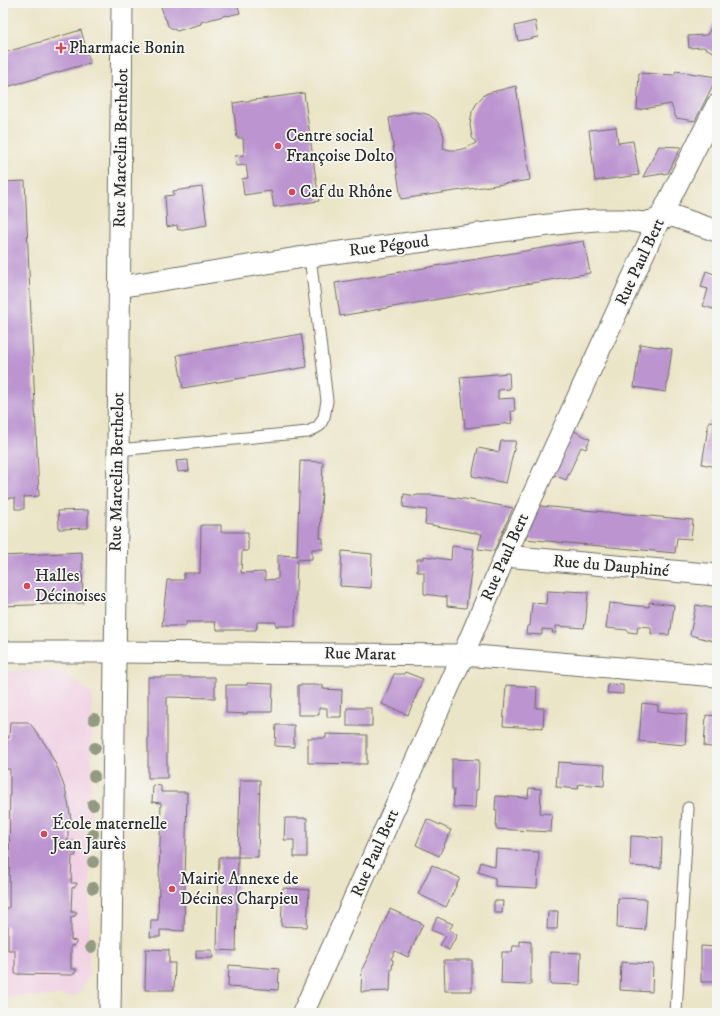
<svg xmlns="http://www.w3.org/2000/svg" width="720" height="1016" font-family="'IM FELL DW Pica',serif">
<rect width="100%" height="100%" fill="#f6f6f2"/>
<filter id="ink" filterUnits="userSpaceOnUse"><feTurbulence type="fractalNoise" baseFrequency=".025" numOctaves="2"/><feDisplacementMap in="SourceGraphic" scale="8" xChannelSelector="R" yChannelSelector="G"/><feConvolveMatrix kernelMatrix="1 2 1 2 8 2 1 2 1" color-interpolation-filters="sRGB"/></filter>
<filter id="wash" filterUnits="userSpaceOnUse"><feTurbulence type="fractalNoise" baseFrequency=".012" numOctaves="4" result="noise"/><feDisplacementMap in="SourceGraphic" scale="16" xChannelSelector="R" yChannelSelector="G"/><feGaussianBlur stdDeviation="0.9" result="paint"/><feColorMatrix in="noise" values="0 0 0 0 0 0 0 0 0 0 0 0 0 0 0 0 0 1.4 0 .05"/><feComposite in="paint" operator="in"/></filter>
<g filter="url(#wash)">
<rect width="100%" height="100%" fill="#ebe5c7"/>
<path fill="#f1d0e3" d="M 3,671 L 59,671 L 66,674 L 92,694 L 91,826 L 86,825 L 86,842 L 90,842 L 89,978 L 75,996 L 3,996 Z"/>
<g id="blocks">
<g fill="#bb94d0">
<path d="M 160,3 L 248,3 L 238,6 L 240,13 L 227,16 L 227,15 L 201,22 L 201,24 L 177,31 L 168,26 L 166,19 L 165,19 Z"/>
<path d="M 256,3 L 271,3 L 258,7 Z"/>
<path d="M 717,17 L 717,54 L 703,47 L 689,48 L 688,36 L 707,35 Z"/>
<path d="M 535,21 L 538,37 L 518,41 L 515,26 Z"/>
<path d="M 81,30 L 90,63 L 3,88 L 3,53 Z"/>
<path d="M 676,71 L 717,77 L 695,121 L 676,118 L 671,104 L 637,110 L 639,73 L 674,75 Z"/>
<path d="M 516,86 L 530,180 L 401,199 L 389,118 L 413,112 L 423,113 L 429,115 L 435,119 L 441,127 L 444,137 L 443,148 L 450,150 L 458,150 L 466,148 L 476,143 L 472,137 L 470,125 L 472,112 L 478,101 L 484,95 L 488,93 Z"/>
<path d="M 304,93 L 319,201 L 274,207 L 271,191 L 244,195 L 242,179 L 248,178 L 246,165 L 236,166 L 235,156 L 244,155 L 243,138 L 237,138 L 233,103 Z"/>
<path d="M 616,127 L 618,143 L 633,141 L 639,175 L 595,181 L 589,130 Z"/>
<path d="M 659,146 L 681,147 L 668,173 L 643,177 Z"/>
<path d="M 25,181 L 39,496 L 24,497 L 24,509 L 15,509 L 15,498 L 5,498 L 3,447 L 3,182 Z"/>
<path d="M 202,187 L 207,225 L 178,230 L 177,225 L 167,227 L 165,196 L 174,195 L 173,191 Z"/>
<path d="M 584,241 L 590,273 L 340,316 L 335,283 Z"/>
<path d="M 706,271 L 717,275 L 717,310 L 703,306 L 708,289 L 701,287 Z"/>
<path d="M 301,334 L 307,367 L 183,388 L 177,355 Z"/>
<path d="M 640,344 L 672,349 L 666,392 L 634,387 Z"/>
<path d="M 509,373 L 510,389 L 498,390 L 498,399 L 514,398 L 515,411 L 511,411 L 512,423 L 465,428 L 460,377 Z"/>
<path d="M 716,385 L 717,385 L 717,402 L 713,401 Z"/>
<path d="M 709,421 L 717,422 L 717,467 L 702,464 Z"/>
<path d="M 574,431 L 590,439 L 586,449 L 581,447 L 566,480 L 554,475 Z"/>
<path d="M 501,441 L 516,441 L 506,483 L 472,476 L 478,448 L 499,452 Z"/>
<path d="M 188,460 L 189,471 L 178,472 L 176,461 Z"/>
<path d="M 300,461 L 323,462 L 320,538 L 323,538 L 323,549 L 312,549 L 312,559 L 297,560 L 295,626 L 276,626 L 276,622 L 257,622 L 257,628 L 256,628 L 256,630 L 217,630 L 217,628 L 216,628 L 215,622 L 186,622 L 186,626 L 162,626 L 167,580 L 184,580 L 184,573 L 200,573 L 201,525 L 221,525 L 221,532 L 248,532 L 248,551 L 242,551 L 241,573 L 265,572 L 265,580 L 278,579 L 278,555 L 297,556 Z"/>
<path d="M 404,494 L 416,496 L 417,495 L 432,495 L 465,499 L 513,508 L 494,551 L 478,549 L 482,534 L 425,524 L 427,510 L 403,507 Z"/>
<path d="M 540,506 L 693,520 L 691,539 L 677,538 L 675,553 L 525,539 Z"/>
<path d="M 88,510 L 88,528 L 59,529 L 58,511 Z"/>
<path d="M 452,546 L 474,549 L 466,608 L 447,606 L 447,597 L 424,594 L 424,572 L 417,572 L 417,559 L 424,559 L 424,556 L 451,560 Z"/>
<path d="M 342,551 L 372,554 L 371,588 L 340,586 Z"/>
<path d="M 82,552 L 83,603 L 3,606 L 3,556 Z"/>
<path d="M 547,591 L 565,592 L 565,591 L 588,592 L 586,618 L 584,628 L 556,626 L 556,633 L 552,633 L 553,630 L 542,629 L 542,635 L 526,634 L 527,626 L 530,626 L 532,603 L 546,604 Z"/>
<path d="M 649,602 L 674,605 L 671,629 L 670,629 L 669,635 L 651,634 L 651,627 L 638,626 L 637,633 L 628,632 L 628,630 L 606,628 L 609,603 L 649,607 Z"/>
<path d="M 696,605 L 717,609 L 717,642 L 690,635 Z"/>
<path d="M 405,672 L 423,679 L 408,715 L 382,704 L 394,674 L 404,674 Z"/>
<path d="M 148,677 L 215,677 L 215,698 L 167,697 L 167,778 L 148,778 Z"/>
<path d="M 247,683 L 273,684 L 272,712 L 247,712 L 247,714 L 226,713 L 226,685 L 247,685 Z"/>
<path d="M 608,684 L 623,685 L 623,694 L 607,693 Z"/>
<path d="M 298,685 L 323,685 L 323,689 L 342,690 L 341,717 L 327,717 L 327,708 L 319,708 L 319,715 L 298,715 Z"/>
<path d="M 506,685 L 537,687 L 536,708 L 544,708 L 543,728 L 534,727 L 534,728 L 503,726 Z"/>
<path d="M 642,703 L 658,705 L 658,711 L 687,714 L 685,745 L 639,741 Z"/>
<rect x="347" y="708" width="25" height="18"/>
<path d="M 706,715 L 717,716 L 717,748 L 704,746 Z"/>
<path d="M 10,722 L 28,722 L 32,726 L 47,747 L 58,769 L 66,792 L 72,824 L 68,824 L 68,842 L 76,842 L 76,856 L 72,856 L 71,883 L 77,883 L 77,884 L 75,887 L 72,888 L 71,912 L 77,912 L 75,916 L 71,917 L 71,940 L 76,941 L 76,942 L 75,945 L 71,946 L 71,969 L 76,969 L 76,972 L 72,975 L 15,974 L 15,950 L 8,950 L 8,926 L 3,926 L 3,908 L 9,908 L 10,769 L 3,769 L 3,738 L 9,738 Z"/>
<path d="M 276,725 L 294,725 L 294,747 L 275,746 Z"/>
<path d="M 326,734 L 367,735 L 367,764 L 308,763 L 308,738 L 326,738 Z"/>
<path d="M 452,759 L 479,760 L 478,790 L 476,790 L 475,808 L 453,807 L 454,789 L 452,789 Z"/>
<path d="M 558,762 L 605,765 L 604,786 L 579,784 L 578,789 L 556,787 Z"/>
<path d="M 240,780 L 260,780 L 258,857 L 238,857 Z"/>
<path d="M 153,785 L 161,786 L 161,792 L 187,792 L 184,931 L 160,930 L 160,937 L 150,937 L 151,920 L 158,920 L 161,803 L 152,802 Z"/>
<path d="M 529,788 L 541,789 L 540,813 L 552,814 L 551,832 L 496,829 L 497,810 L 495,810 L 496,796 L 528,798 Z"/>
<path d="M 285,818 L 307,818 L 307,857 L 294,857 L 294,840 L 284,840 Z"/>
<path d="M 427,819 L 451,830 L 439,856 L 416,845 Z"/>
<path d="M 631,836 L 662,838 L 661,868 L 630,866 Z"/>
<path d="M 496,849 L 539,852 L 537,888 L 495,886 L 495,878 L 478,872 L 481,862 L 495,867 Z"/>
<path d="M 219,857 L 238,857 L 236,951 L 217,950 Z"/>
<path d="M 432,865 L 460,878 L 446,907 L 418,894 Z"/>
<path d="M 283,888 L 309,890 L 307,927 L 281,926 Z"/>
<path d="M 618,898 L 647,899 L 645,930 L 617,928 Z"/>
<path d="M 494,901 L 503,901 L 502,913 L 494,913 Z"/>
<path d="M 390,909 L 423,924 L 408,957 L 395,951 L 391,959 L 393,960 L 392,969 L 391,969 L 390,991 L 361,992 L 362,969 L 371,951 L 370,951 L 374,942 L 375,942 Z"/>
<path d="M 548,911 L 558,911 L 557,929 L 547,929 Z"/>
<path d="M 437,917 L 453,924 L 449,930 L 457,935 L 449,950 L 440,945 L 446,936 L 431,930 Z"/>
<path d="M 520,941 L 531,942 L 531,985 L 501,984 L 502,952 L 512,952 L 513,946 L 520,946 Z"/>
<path d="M 701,946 L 717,947 L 717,982 L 701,982 Z"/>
<path d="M 146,949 L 169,950 L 169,963 L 175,963 L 174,990 L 145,990 Z"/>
<path d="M 196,950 L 212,950 L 213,958 L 196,958 Z"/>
<path d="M 550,952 L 581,953 L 580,985 L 550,984 Z"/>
<path d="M 444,960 L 472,960 L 472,991 L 445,991 Z"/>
<path d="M 621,962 L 653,964 L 652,992 L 620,990 Z"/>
<path d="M 229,965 L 279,969 L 278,990 L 228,987 Z"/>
</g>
</g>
</g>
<g filter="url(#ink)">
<use href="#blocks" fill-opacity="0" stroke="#6e6c62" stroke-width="1"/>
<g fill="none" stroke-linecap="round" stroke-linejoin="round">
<g stroke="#6e6c62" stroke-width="13">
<g id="service">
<path d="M 118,450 L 308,432 L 319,426 L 324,417 L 327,401 L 310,256"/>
<path d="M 676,1013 L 688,808"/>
</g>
</g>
<g stroke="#6e6c62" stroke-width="23">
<g id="minor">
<path d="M 119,287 L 310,256 L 572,222 L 596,220 L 625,220 L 643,223 L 673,216 L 717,231"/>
<path d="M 505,556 L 717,575"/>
<path d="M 3,652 L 115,652 L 463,655 L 717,676"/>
<path d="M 110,1013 L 118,450 L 122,3"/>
<path d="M 303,1013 L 463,655 L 505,556 L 659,220 L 717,105"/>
</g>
</g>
<use href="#service" stroke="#fff" stroke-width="11"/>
<use href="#minor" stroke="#fff" stroke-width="21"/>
</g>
<g fill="#929a81">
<circle cx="94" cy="719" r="6"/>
<circle cx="95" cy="748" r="6"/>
<circle cx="94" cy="776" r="6"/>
<circle cx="93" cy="805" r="6"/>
<circle cx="93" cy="834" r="6"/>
<circle cx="93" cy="862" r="6"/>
<circle cx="93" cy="888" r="6"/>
<circle cx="91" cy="947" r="6"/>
</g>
</g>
<g fill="#d1495b" stroke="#f6f6f2" stroke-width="1.5">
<path d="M59 42h4v4h4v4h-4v4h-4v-4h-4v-4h4z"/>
<circle cx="278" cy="146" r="4"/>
<circle cx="292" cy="192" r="4"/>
<circle cx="27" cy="586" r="4"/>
<circle cx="44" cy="834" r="4"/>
<circle cx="172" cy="889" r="4"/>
</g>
<g text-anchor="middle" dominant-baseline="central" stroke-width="3.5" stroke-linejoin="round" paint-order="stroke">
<g font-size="17" fill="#2b2b2b" stroke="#f6f6f2" text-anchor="start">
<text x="69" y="48">Pharmacie Bonin</text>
<text x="286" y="136">Centre social<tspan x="286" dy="20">Françoise Dolto</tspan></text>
<text x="300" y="192">Caf du Rhône</text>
<text x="35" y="576">Halles<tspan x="35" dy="20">Décinoises</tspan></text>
<text x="52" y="824">École maternelle<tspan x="52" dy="20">Jean Jaurès</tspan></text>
<text x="180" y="879">Mairie Annexe de<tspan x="180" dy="20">Décines Charpieu</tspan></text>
</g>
<g font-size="17" fill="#2b2b2b" stroke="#f6f6f2">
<text transform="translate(121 148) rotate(-89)">Rue Marcelin Berthelot</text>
<text transform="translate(389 246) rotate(-7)">Rue Pégoud</text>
<text transform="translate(640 262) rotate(-65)">Rue Paul Bert</text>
<text transform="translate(117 472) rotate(-89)">Rue Marcelin Berthelot</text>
<text transform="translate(505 557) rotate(-66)">Rue Paul Bert</text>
<text transform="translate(611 566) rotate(5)">Rue du Dauphiné</text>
<text transform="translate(360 654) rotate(1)">Rue Marat</text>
<text transform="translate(375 853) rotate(-66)">Rue Paul Bert</text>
</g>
</g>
<rect width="720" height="1016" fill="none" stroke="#f6f6f2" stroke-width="16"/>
</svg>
